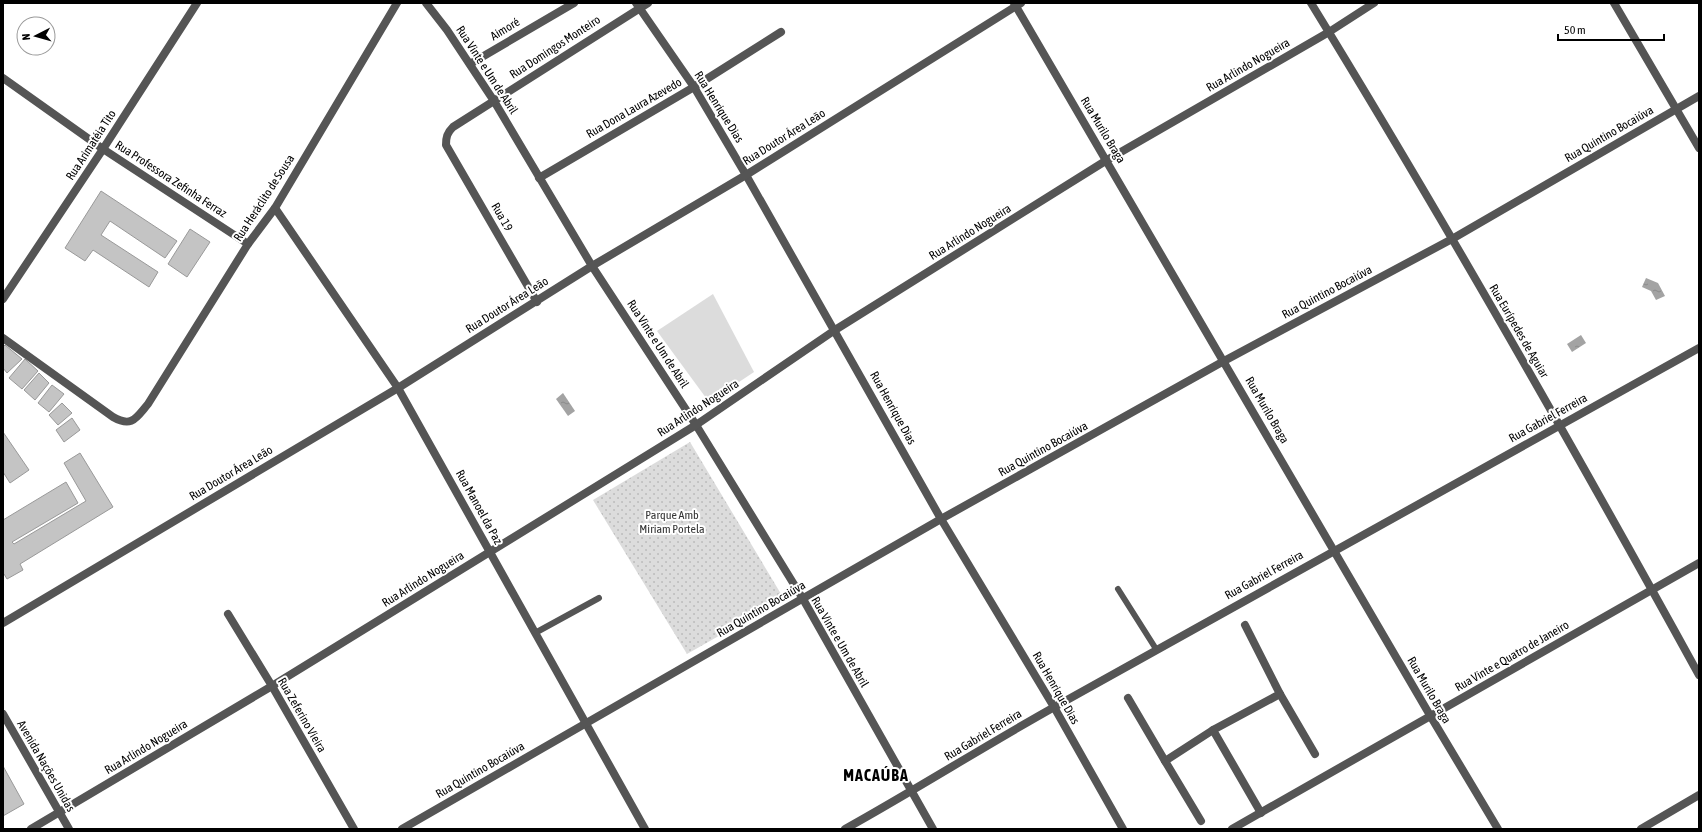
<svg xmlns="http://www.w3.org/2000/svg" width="1702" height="832" font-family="'Asap Condensed',sans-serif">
<defs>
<pattern id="park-dots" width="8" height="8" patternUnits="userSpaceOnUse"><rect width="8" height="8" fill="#dcdcdc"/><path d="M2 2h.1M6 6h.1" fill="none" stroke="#bbb" stroke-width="1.8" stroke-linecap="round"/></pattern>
<pattern id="water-ripples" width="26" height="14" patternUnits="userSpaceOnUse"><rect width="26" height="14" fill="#a3a3a3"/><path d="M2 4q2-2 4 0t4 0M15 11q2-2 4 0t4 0" fill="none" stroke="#8b8b8b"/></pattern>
</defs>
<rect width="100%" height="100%" fill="#fff"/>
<path fill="#dcdcdc" d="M 713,294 L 754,372 L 709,402 L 657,331 Z"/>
<path fill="url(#park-dots)" d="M 690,442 L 784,599 L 687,654 L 593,500 Z"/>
<g fill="url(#water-ripples)">
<path d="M 1646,278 L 1658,283 L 1665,296 L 1656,300 L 1651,291 L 1642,287 Z"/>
<path d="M 1581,335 L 1586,343 L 1572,352 L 1567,344 Z"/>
<path d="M 563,393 L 575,411 L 568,416 L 556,399 Z"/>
</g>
<g fill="#c4c4c4" stroke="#999">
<path d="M 101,191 L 177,241 L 165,258 L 110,221 L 101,235 L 158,272 L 149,287 L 93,250 L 85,261 L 65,248 Z"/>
<path d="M 190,229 L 210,242 L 187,277 L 168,264 Z"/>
<path d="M 5,345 L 22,359 L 7,373 L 3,368 L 3,347 Z"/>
<path d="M 25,359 L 38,371 L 22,389 L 9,378 Z"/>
<path d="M 39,373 L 49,383 L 35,400 L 24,390 Z"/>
<path d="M 52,385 L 64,394 L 49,412 L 38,403 Z"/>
<path d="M 62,403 L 72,413 L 58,425 L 49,415 Z"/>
<path d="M 72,418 L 80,430 L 64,442 L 56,430 Z"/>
<path d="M 3,432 L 29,470 L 10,483 L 3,472 Z"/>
<path d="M 80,453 L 113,507 L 20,564 L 23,570 L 7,579 L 4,574 L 3,575 L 3,520 L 66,482 L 78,503 L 12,542 L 14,544 L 86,501 L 64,463 Z"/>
<path d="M 3,766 L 24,804 L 3,816 Z"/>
</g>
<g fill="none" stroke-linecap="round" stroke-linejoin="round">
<g stroke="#555" stroke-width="6">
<path d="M 1118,589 L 1156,649"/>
<path d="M 535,633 L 599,598"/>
</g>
<g stroke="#555" stroke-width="8">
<path d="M 426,3 L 447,30 L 494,101 L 592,266 L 696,425 L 803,599 L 933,829"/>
<path d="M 636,3 L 694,87 L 746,175 L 941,519 L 1054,707 L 1123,829"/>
<path d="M 1014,3 L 1431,717 L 1498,829"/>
<path d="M 1311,3 C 1446,223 1574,448 1699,675"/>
<path d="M 1614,3 L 1699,148"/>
<path d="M 470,64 L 574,3"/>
<path d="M 3,78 L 103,149 L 248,244"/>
<path d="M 539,178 L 694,87 L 781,32"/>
<path d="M 275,208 L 398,388 L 645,829"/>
<path d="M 3,299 L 103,149 L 197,3"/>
<path d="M 537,302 L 446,145 C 446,137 447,133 453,127 L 648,3"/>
<path d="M 3,338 L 113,417 C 132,428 136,418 148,404 L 248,244 L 275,208 L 397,3"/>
<path d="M 228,614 L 272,686 L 354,829"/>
<path d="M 3,623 L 398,388 L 592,266 L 746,175 L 1021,3"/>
<path d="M 1245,625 L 1280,694 L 1315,754"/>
<path d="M 1128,698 L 1165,761 L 1213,730"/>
<path d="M 3,714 L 69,829"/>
<path d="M 1165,761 L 1201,821"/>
<path d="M 1261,813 L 1213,730 L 1280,694"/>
<path d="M 31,829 L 272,686 L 696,425 L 835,330 L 1107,160 L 1329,32 L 1374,3"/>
<path d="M 402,829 L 941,519 L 1224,361 L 1452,239 L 1699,96"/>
<path d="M 845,829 C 917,789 986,745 1058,705 C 1271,585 1486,468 1699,348"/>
<path d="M 1232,829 L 1699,563"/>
<path d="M 1641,829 L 1699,795"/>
</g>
</g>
<g text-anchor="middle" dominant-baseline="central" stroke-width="4" stroke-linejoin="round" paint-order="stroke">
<g font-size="12" fill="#000" stroke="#fff">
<text transform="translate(505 29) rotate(-31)">Aimoré</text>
<text transform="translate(555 47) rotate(-33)">Rua Domingos Monteiro</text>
<text transform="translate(1248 65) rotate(-30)">Rua Arlindo Nogueira</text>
<text transform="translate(487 70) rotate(57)">Rua Vinte e Um de Abril</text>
<text transform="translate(719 107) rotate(58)">Rua Henrique Dias</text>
<text transform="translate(634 108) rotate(-30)">Rua Dona Laura Azevedo</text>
<text transform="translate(1103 130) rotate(59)">Rua Murilo Braga</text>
<text transform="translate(1609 134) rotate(-30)">Rua Quintino Bocaiúva</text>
<text transform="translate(784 137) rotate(-32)">Rua Doutor Área Leão</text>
<text transform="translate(91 145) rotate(-57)">Rua Arimatéia Tito</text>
<text transform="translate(171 179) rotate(33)">Rua Professora Zefinha Ferraz</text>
<text transform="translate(264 198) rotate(-57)">Rua Heráclito de Sousa</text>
<text transform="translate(502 217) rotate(60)">Rua 19</text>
<text transform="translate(970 232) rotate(-32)">Rua Arlindo Nogueira</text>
<text transform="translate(1327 292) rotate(-28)">Rua Quintino Bocaiúva</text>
<text transform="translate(507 305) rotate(-32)">Rua Doutor Área Leão</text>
<text transform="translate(1519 331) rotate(60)">Rua Eurípedes de Aguiar</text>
<text transform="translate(658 344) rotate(57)">Rua Vinte e Um de Abril</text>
<text transform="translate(698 408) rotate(-33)">Rua Arlindo Nogueira</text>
<text transform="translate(893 408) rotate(61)">Rua Henrique Dias</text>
<text transform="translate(1267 410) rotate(60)">Rua Murilo Braga</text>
<text transform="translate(1548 418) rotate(-29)">Rua Gabriel Ferreira</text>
<text transform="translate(1043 449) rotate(-29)">Rua Quintino Bocaiúva</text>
<text transform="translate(231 473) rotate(-31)">Rua Doutor Área Leão</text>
<text transform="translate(479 507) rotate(61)">Rua Manoel da Paz</text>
<text transform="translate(1264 575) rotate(-29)">Rua Gabriel Ferreira</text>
<text transform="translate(423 579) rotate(-32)">Rua Arlindo Nogueira</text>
<text transform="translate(761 609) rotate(-30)">Rua Quintino Bocaiúva</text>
<text transform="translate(840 642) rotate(60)">Rua Vinte e Um de Abril</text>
<text transform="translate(1512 656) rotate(-30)">Rua Vinte e Quatro de Janeiro</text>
<text transform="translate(1056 688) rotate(60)">Rua Henrique Dias</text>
<text transform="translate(1429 690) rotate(60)">Rua Murilo Braga</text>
<text transform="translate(302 715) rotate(60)">Rua Zeferino Vieira</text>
<text transform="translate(983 735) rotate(-31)">Rua Gabriel Ferreira</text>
<text transform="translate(146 747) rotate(-31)">Rua Arlindo Nogueira</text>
<text transform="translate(46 766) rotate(60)">Avenida Nações Unidas</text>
<text transform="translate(480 770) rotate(-30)">Rua Quintino Bocaiúva</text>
</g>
<g font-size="12" fill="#333" stroke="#fff">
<text x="672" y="515">Parque Amb<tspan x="672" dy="14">Miriam Portela</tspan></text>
</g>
<g font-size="16" font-weight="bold" letter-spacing="1" fill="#000" stroke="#fff">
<text x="876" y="775">MACAÚBA</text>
</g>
</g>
<rect width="1702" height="832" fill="none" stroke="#000000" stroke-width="8"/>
<g transform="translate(36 36) rotate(264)"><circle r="19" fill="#ffffff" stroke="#999999"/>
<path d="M0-3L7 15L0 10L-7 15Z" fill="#000000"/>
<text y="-6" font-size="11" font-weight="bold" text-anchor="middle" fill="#000000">N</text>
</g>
<path d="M1558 34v6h106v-6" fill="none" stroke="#000000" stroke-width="2"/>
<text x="1564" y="34" font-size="12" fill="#000000" stroke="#ffffff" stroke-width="3" paint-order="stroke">50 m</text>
</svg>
